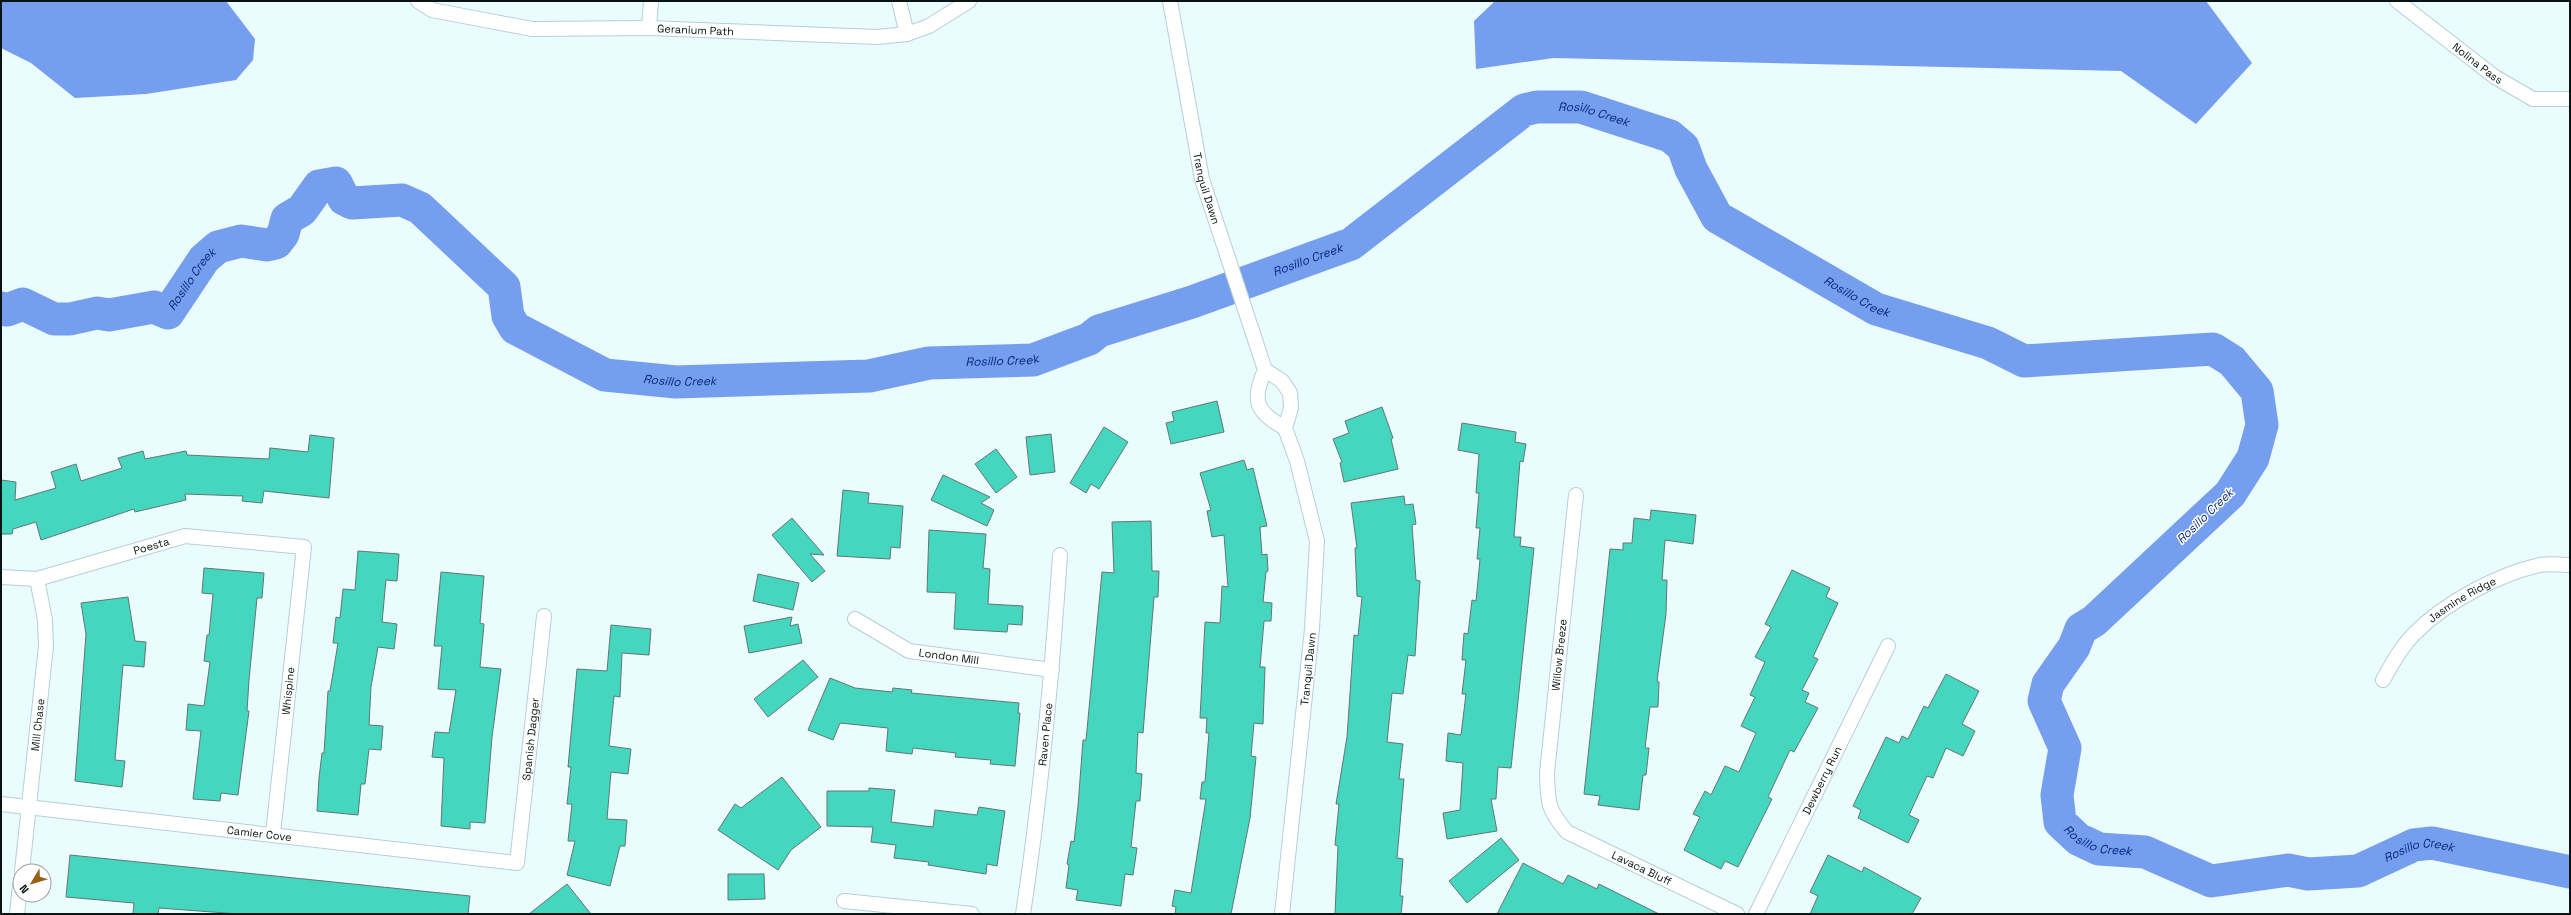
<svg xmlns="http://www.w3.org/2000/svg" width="2571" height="915" font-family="'Space Grotesk',sans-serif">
<rect width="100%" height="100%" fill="#eafcfe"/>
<g fill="#769eee">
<path d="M 1,1 L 226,1 L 255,39 L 253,60 L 236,80 L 146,94 L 75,98 L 31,63 L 1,48 Z"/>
<path d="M 1495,1 L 2206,1 L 2252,63 L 2196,124 L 2121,71 L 1553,58 L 1476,69 L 1474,21 Z"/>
</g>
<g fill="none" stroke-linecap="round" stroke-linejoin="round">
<path stroke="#769eee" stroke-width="33" id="s1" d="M 1,308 L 7,310 L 23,304 L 54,319 L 70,319 L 97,313 L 109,315 L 154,307 L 168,313 L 204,259 L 218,247 L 241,241 L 267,245 L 276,243 L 283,234 L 287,219 L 302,210 L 319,186 L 336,183 L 344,199 L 352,203 L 402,200 L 420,208 L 504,287 L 508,316 L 515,328 L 605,375 L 676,382 L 869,376 L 929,363 L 1033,360 L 1089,339 L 1099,331 L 1192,302 L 1351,244 L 1524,110 L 1537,107 L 1581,107 L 1670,136 L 1683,147 L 1691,169 L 1717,217 L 1876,309 L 1988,343 L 2024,361 L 2213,349 L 2232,361 L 2257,391 L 2262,425 L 2253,458 L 2230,494 L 2094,621 L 2081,629 L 2074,647 L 2048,684 L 2044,701 L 2065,748 L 2057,795 L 2060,822 L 2078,839 L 2099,849 L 2145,852 L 2211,881 L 2288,870 L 2308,874 L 2358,871 L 2414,845 L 2432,843 L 2570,872"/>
</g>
<g fill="#44d6be" stroke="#5f7872">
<path d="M 1217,401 L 1224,432 L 1171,444 L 1166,423 L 1174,421 L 1172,412 Z"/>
<path d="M 1382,407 L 1393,438 L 1391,439 L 1398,469 L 1344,482 L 1340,463 L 1342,462 L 1333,439 L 1349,433 L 1345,421 Z"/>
<path d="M 1462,423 L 1516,432 L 1515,442 L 1526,444 L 1523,462 L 1520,461 L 1514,537 L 1521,537 L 1520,546 L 1534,548 L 1511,768 L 1498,767 L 1496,799 L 1491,799 L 1497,831 L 1447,839 L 1443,813 L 1460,810 L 1463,763 L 1446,761 L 1448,733 L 1461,735 L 1466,694 L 1462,694 L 1466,660 L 1462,660 L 1464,633 L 1468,634 L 1472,600 L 1476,601 L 1480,559 L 1477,559 L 1480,528 L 1476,528 L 1479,493 L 1476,493 L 1479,454 L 1458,450 Z"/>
<path d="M 1104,427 L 1128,442 L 1099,489 L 1091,484 L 1086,493 L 1070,483 Z"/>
<path d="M 1051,434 L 1055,472 L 1030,475 L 1026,437 Z"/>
<path d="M 310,435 L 334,438 L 329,498 L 264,491 L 262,503 L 242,501 L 243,496 L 185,494 L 186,500 L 135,512 L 134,509 L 41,540 L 36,522 L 13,529 L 12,534 L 1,534 L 1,480 L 16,482 L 15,500 L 56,488 L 51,472 L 76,464 L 81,481 L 122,468 L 118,458 L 143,451 L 145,459 L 186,451 L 187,455 L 269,459 L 270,448 L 308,452 Z"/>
<path d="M 996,449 L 1017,477 L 996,493 L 975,464 Z"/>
<path d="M 1244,460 L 1247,470 L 1253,468 L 1267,526 L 1260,527 L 1262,555 L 1267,554 L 1268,571 L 1266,572 L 1263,602 L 1272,603 L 1271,621 L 1264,621 L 1260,667 L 1265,667 L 1263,724 L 1254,723 L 1251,756 L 1256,757 L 1250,818 L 1231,914 L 1175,914 L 1176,907 L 1172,906 L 1175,890 L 1191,893 L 1206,799 L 1200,799 L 1202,782 L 1205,782 L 1209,733 L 1206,733 L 1207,718 L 1200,718 L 1205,622 L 1220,623 L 1222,586 L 1228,587 L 1224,535 L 1212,537 L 1207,511 L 1211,510 L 1200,473 Z"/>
<path d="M 943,475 L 990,497 L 981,503 L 994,510 L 987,526 L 931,500 Z"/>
<path d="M 843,490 L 869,493 L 868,503 L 903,506 L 900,548 L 891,547 L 890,559 L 837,556 Z"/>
<path d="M 1404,496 L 1405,505 L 1413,504 L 1416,524 L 1412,525 L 1416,580 L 1420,581 L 1415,656 L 1408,655 L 1403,694 L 1392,693 L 1387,742 L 1403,744 L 1399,779 L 1404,779 L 1397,858 L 1403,859 L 1400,896 L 1403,896 L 1401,914 L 1335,914 L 1338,846 L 1335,845 L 1339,804 L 1336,804 L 1347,737 L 1354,635 L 1358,636 L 1362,597 L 1357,596 L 1355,548 L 1357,548 L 1351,503 Z"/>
<path d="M 1651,510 L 1696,515 L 1693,544 L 1665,540 L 1662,580 L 1667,580 L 1666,614 L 1657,681 L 1659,682 L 1658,707 L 1650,707 L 1645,748 L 1649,748 L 1646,775 L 1643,775 L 1639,810 L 1598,805 L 1600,796 L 1584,794 L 1610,549 L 1623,550 L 1623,543 L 1632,543 L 1634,518 L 1650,520 Z"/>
<path d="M 792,518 L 824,555 L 810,554 L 825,571 L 812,582 L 772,535 Z"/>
<path d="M 1151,521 L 1152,571 L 1159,571 L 1158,597 L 1154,597 L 1143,733 L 1138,732 L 1136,773 L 1142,774 L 1140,801 L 1136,801 L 1131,847 L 1137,848 L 1133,875 L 1125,874 L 1121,906 L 1076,900 L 1078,890 L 1066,888 L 1069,865 L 1067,864 L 1071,841 L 1074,842 L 1078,806 L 1083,740 L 1086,740 L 1102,572 L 1114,573 L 1112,522 Z"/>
<path d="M 929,530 L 986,534 L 983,568 L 990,569 L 988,604 L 1023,606 L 1022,625 L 1008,624 L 1007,632 L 954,629 L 956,593 L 927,592 Z"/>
<path d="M 358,551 L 399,554 L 397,581 L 386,580 L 382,622 L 397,624 L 394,649 L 378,647 L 371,687 L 369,725 L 383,726 L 381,750 L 369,749 L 365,784 L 361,784 L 358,815 L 317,811 L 319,778 L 322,753 L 324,753 L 328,691 L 330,691 L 338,643 L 333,643 L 336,617 L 340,618 L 343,589 L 355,590 Z"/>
<path d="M 204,568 L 264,573 L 262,598 L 257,598 L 249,680 L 247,711 L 249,711 L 238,795 L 221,793 L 220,801 L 193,799 L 201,731 L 186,730 L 188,704 L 204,706 L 210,662 L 204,661 L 207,635 L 209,635 L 213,594 L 202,593 Z"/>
<path d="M 1792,570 L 1830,588 L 1826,597 L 1838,603 L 1813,657 L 1818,659 L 1802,690 L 1809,693 L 1805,702 L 1818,708 L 1794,752 L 1790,750 L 1768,797 L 1772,799 L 1738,867 L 1725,861 L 1721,869 L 1684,850 L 1700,817 L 1693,814 L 1705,791 L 1711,795 L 1725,766 L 1739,772 L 1756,733 L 1741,726 L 1755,697 L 1750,695 L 1765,662 L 1755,657 L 1771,627 L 1765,624 Z"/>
<path d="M 441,572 L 484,576 L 480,623 L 484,624 L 480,667 L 501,669 L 492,737 L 485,823 L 470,822 L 470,829 L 441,826 L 444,758 L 432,757 L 435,732 L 449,733 L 456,690 L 438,689 L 442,646 L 434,646 Z"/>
<path d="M 758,574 L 799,583 L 793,610 L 753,601 Z"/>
<path d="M 128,597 L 135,641 L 146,642 L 144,667 L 123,665 L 115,760 L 125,761 L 122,787 L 75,781 L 86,634 L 81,603 Z"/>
<path d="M 792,617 L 790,626 L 798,624 L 802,643 L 749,653 L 744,626 Z"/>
<path d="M 611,625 L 651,629 L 649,655 L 622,653 L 620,697 L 614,696 L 609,746 L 631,749 L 628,774 L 611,772 L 607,819 L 627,820 L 625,846 L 620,846 L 610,886 L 567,875 L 575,841 L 568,841 L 572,804 L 567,804 L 571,767 L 568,767 L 577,669 L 607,671 Z"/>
<path d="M 803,660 L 818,677 L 768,717 L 754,699 Z"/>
<path d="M 1946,674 L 1979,691 L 1962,724 L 1975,731 L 1963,756 L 1946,748 L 1933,778 L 1927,776 L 1909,815 L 1919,820 L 1908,843 L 1858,818 L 1861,810 L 1853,806 L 1886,737 L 1899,743 L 1902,736 L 1908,739 L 1924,706 L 1928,708 Z"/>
<path d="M 830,678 L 855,688 L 892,692 L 893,688 L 912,690 L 911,693 L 1019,703 L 1018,713 L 1020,713 L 1015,766 L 990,764 L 991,760 L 955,757 L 956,753 L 913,748 L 912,754 L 886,751 L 888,728 L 840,723 L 833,740 L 808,730 Z"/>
<path d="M 782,777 L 821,827 L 791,850 L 778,870 L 718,830 L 735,804 L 741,808 Z"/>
<path d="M 869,788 L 895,790 L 891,822 L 933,827 L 935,810 L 977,815 L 979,807 L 1005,811 L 997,866 L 987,864 L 986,874 L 928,865 L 929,862 L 894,858 L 896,845 L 871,842 L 873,827 L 827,826 L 827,791 L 869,791 Z"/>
<path d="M 1501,838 L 1519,860 L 1467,903 L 1449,881 Z"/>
<path d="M 70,855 L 470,896 L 468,914 L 239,914 L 159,908 L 158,914 L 133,914 L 134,903 L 66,897 Z"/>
<path d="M 1828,855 L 1862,872 L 1864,867 L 1921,898 L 1912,914 L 1810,914 L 1818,896 L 1810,892 Z"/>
<path d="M 1523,863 L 1563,884 L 1568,875 L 1597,889 L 1599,884 L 1659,914 L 1497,914 Z"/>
<path d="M 728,874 L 764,874 L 765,899 L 728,900 Z"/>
<path d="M 567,884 L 591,914 L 529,914 Z"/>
</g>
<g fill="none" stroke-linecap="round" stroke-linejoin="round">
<g stroke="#b4d0d4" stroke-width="16">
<g id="street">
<path id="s2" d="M 418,1 L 432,10 L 532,29 L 649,28 L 877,37 L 907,34 L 929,26 L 969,1"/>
<path d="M 899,1 L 907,34"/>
<path id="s3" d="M 1170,1 L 1202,179 L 1265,370 C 1251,401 1256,412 1285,428"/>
<path id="s4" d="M 2397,1 L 2495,77 L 2533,99 L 2570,99"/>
<path d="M 649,28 L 651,1"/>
<path d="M 1265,370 L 1282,381 L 1290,393 L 1291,408 L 1285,428 L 1297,461 L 1317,541 L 1312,629 L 1282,914"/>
<path id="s5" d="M 1576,495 L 1547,773 C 1548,803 1547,809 1567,832 L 1737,914"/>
<path id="s6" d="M 1,577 L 37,579 L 185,536 L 304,547 L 273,834"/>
<path id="s7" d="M 855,619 L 909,651 L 1052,670"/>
<path id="s8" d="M 2383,680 C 2392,664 2401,647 2415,633 C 2445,603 2498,574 2540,565 C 2549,563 2560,565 2570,565"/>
<path id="s9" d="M 1,804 L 517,863 L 544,616"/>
<path id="s10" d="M 22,871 L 46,646 L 45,620 L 37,579"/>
<path d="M 844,901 L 972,914"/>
<path d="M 17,914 L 20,885"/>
<path id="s11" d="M 1023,914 C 1041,795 1052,675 1060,555"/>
<path id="s12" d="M 1756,914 L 1888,646"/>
</g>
</g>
<use href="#street" stroke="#fff" stroke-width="14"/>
</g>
<g text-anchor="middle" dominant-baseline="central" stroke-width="3" stroke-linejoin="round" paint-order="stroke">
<g font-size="11" fill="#081314" stroke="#fff">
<text stroke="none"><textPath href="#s2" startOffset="282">Geranium Path</textPath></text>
<text stroke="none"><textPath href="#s4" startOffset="102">Nolina Pass</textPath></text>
<text stroke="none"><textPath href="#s3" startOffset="191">Tranquil Dawn</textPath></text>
<text stroke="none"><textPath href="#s6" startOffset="155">Poesta</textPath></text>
<text stroke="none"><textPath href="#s8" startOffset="115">Jasmine Ridge</textPath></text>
<text transform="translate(1559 655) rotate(-84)">Willow Breeze</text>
<text stroke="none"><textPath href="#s7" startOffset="103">London Mill</textPath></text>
<text transform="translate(1308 669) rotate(-84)">Tranquil Dawn</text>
<text transform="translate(288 691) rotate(-84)">Whispine</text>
<text stroke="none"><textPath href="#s10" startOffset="147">Mill Chase</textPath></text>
<text stroke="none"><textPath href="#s11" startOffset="181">Raven Place</textPath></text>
<text stroke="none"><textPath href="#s9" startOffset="644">Spanish Dagger</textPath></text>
<text stroke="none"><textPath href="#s12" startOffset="149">Dewberry Run</textPath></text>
<text stroke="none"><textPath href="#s9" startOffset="260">Camier Cove</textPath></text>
<text stroke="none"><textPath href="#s5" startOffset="427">Lavaca Bluff</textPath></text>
</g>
<g font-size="12" font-style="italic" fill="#042781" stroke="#fff">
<text stroke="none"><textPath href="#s1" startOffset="1824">Rosillo Creek</textPath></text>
<text stroke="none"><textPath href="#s1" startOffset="1488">Rosillo Creek</textPath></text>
<text stroke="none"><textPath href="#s1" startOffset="216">Rosillo Creek</textPath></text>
<text stroke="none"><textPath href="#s1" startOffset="2160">Rosillo Creek</textPath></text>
<text stroke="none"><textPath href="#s1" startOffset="1164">Rosillo Creek</textPath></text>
<text stroke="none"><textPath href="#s1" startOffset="840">Rosillo Creek</textPath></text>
<text transform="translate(2205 516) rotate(-44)">Rosillo Creek</text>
<text stroke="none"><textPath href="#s1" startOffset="3156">Rosillo Creek</textPath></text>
<text stroke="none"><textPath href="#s1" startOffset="3492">Rosillo Creek</textPath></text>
</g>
</g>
<rect width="2571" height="915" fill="none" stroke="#081314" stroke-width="4"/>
<g transform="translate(32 883) rotate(232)"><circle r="19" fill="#ffffff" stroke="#9ca1a1"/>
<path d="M0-3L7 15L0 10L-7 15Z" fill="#966018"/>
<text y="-6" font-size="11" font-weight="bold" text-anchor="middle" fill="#081314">N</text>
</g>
</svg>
